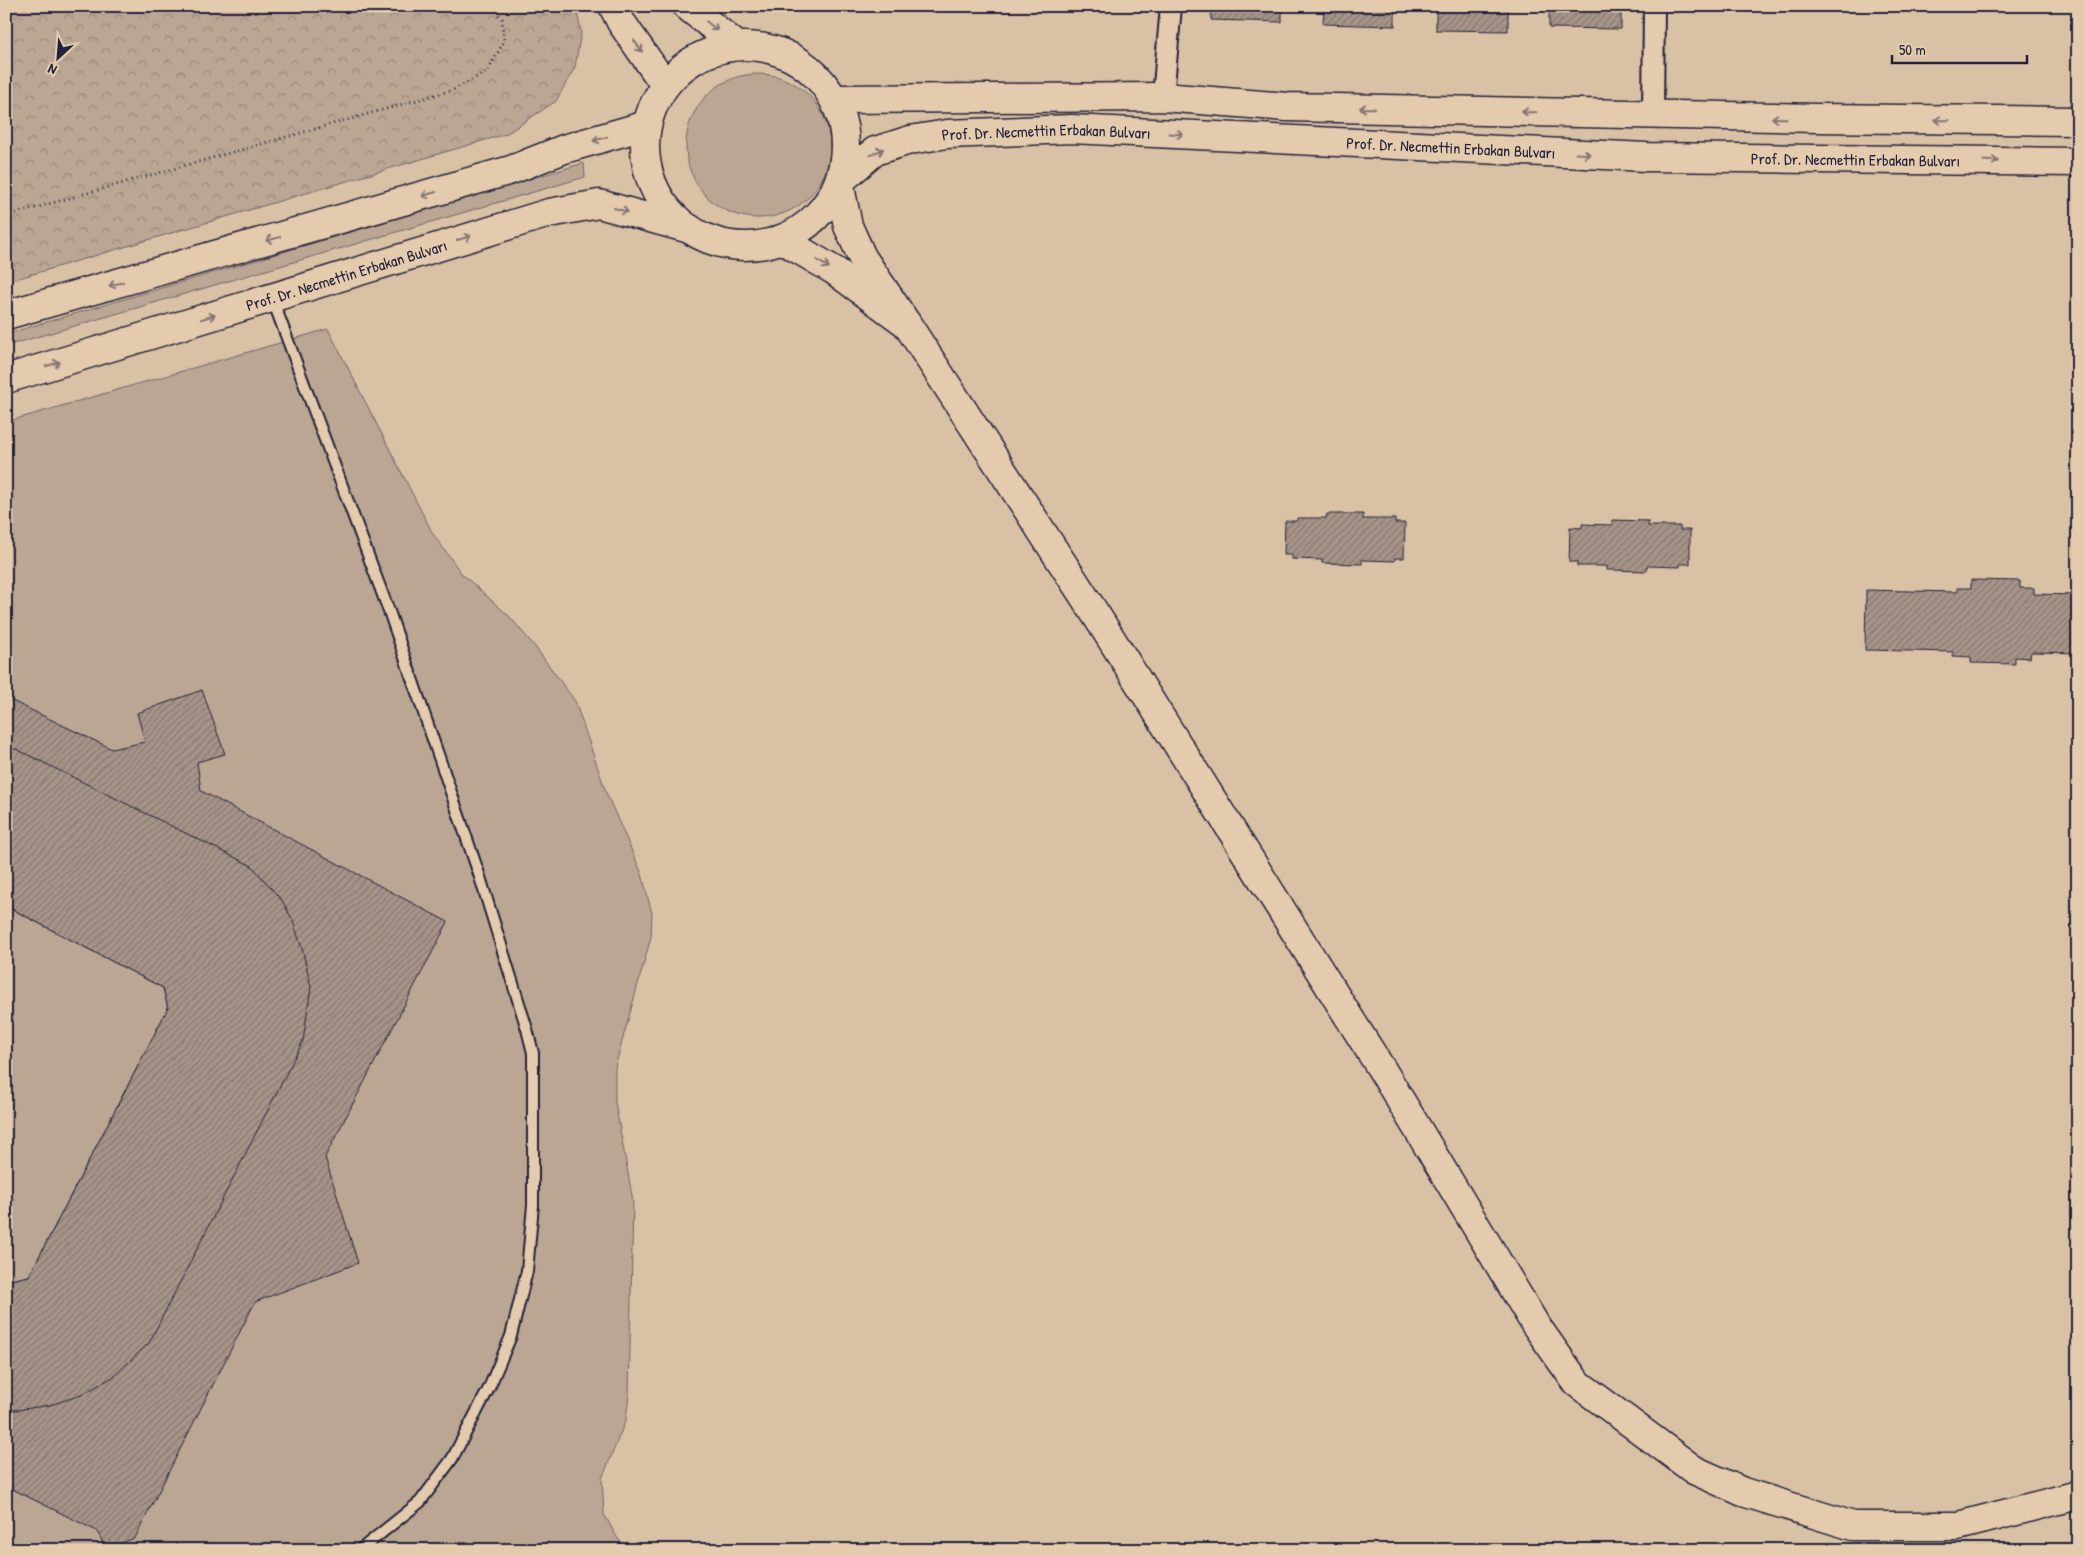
<svg xmlns="http://www.w3.org/2000/svg" width="2084" height="1556" font-family="'Patrick Hand',sans-serif">
<defs>
<pattern id="forest-crowns" width="20" height="18" patternUnits="userSpaceOnUse" patternTransform="scale(1.25)"><rect width="20" height="18" fill="#bba694"/><path d="M2 6a3 3 0 1 1 6 0M12 15a3 3 0 1 1 6 0" fill="none" stroke="#98877a"/></pattern>
<pattern id="building-hatch" width="6" height="6" patternUnits="userSpaceOnUse" patternTransform="scale(1.25)"><rect width="6" height="6" fill="#a69488"/><path d="M-1 1l2-2M0 6l6-6M5 7l2-2" fill="none" stroke="#877870"/></pattern>
</defs>
<rect width="100%" height="100%" fill="#d9c1a6"/>
<filter id="ink" filterUnits="userSpaceOnUse"><feTurbulence type="fractalNoise" baseFrequency=".02" numOctaves="2"/><feDisplacementMap in="SourceGraphic" scale="10" xChannelSelector="R" yChannelSelector="G"/><feConvolveMatrix kernelMatrix="1 2 1 2 8 2 1 2 1" color-interpolation-filters="sRGB"/></filter>
<g filter="url(#ink)">
<g fill="#bba694" stroke="#6e6468">
<circle cx="758" cy="146" r="72"/>
<path d="M 584,163 L 585,177 L 6,346 L 6,334 Z"/>
<path d="M 328,329 L 433,534 L 462,574 L 510,617 L 536,648 L 575,701 L 607,795 L 642,874 L 652,914 L 651,937 L 615,1067 L 615,1102 L 633,1201 L 629,1395 L 626,1419 L 602,1479 L 604,1514 L 618,1539 L 630,1550 L 6,1550 L 6,422 Z"/>
</g>
<path fill="url(#forest-crowns)" stroke="#6e6468" d="M 6,6 L 576,6 L 581,32 L 575,67 L 556,101 L 506,134 L 6,282 Z"/>
<g fill="url(#building-hatch)" stroke="#22223b">
<path d="M 1211,6 L 1282,6 L 1282,22 L 1211,20 Z"/>
<path d="M 1324,6 L 1395,6 L 1395,26 L 1323,24 Z"/>
<path d="M 1436,6 L 1508,6 L 1508,31 L 1436,30 Z"/>
<path d="M 1549,6 L 1621,6 L 1621,29 L 1549,28 Z"/>
<path d="M 1327,514 L 1363,514 L 1363,519 L 1395,519 L 1395,523 L 1405,523 L 1404,558 L 1395,558 L 1395,561 L 1362,560 L 1362,564 L 1322,563 L 1322,560 L 1292,559 L 1292,555 L 1284,555 L 1285,521 L 1297,521 L 1297,518 L 1326,518 Z"/>
<path d="M 1612,520 L 1648,521 L 1648,526 L 1680,526 L 1680,530 L 1690,530 L 1690,564 L 1680,564 L 1680,567 L 1647,566 L 1647,571 L 1607,570 L 1607,566 L 1577,566 L 1577,562 L 1569,562 L 1570,527 L 1582,528 L 1582,524 L 1612,525 Z"/>
<path d="M 1971,580 L 2020,581 L 2020,588 L 2034,588 L 2034,594 L 2078,595 L 2078,653 L 2031,652 L 2030,658 L 2015,657 L 2015,664 L 1971,663 L 1971,657 L 1953,656 L 1953,652 L 1865,650 L 1866,590 L 1957,592 L 1957,588 L 1971,588 Z"/>
<path d="M 202,690 L 225,754 L 197,762 L 201,791 L 448,922 L 325,1157 L 358,1263 L 255,1302 L 135,1538 L 106,1549 L 97,1531 L 6,1486 L 6,1278 L 11,1280 L 29,1276 L 168,1008 L 163,988 L 6,906 L 6,698 L 112,749 L 145,742 L 137,713 Z"/>
<path d="M 6,748 L 16,749 L 252,866 L 283,902 L 293,921 L 303,952 L 311,987 L 303,1041 L 149,1343 L 113,1377 L 81,1395 L 50,1405 L 17,1410 L 6,1409 L 6,1278 L 11,1280 L 29,1276 L 168,1008 L 163,988 L 6,906 Z"/>
</g>
<g fill="none" stroke-linecap="round" stroke-linejoin="round">
<g stroke="#22223b" stroke-width="14">
<path id="lane" d="M 272,298 L 390,614 L 479,874 L 527,1029 L 533,1053 L 533,1205 L 527,1271 L 511,1336 L 489,1388 L 452,1459 L 420,1502 L 360,1550"/>
</g>
<g stroke="#22223b" stroke-width="24">
<g id="street">
<path d="M 1163,97 L 1171,6"/>
<path d="M 1653,115 L 1654,6"/>
</g>
</g>
<g stroke="#22223b" stroke-width="31">
<g id="secondary">
<path d="M 613,6 L 621,22 L 665,85"/>
<path d="M 687,6 L 736,45"/>
<path d="M 781,239 L 835,271 L 907,324 L 862,257 L 848,226 L 839,182"/>
<path d="M 907,324 L 1100,621 L 1384,1073 L 1535,1324 L 1577,1383 L 1694,1470 L 1743,1492 L 1853,1526 L 1958,1526 L 2078,1495"/>
</g>
</g>
<g stroke="#22223b" stroke-width="31">
<g id="primary">
<circle cx="745" cy="146" r="100"/>
<path d="M 834,99 L 1163,97 L 1287,107 L 1817,118 L 2078,121"/>
<path id="s1" d="M 839,182 L 875,151 L 910,140 L 947,134 L 1071,129 L 1646,157 L 2078,162"/>
<path d="M 6,315 L 511,170 L 564,149 L 647,125"/>
<path id="s2" d="M 6,379 L 549,213 L 599,204 L 690,229"/>
</g>
</g>
<path stroke="#22223b" stroke-width="3" stroke-dasharray="1 4" stroke-linecap="butt" d="M 6,216 L 453,90 L 488,71 L 504,41 L 502,19 L 492,6"/>
<use href="#lane" stroke="#e5cbad" stroke-width="10"/>
<use href="#street" stroke="#e5cbad" stroke-width="20"/>
<use href="#secondary" stroke="#e5cbad" stroke-width="28"/>
<use href="#primary" stroke="#e5cbad" stroke-width="28"/>
</g>
<defs><path id="oneway-shaft" d="M-6 0H5M1.5-3L5.5 0L1.5 3" fill="none" stroke-width="1.6" stroke-linecap="round" stroke-linejoin="round" transform="scale(1.25)"/></defs>
<g stroke="#847674">
<use href="#oneway-shaft" transform="translate(712 26) rotate(39)"/>
<use href="#oneway-shaft" transform="translate(638 46) rotate(55)"/>
<use href="#oneway-shaft" transform="translate(1367 108) rotate(-179)"/>
<use href="#oneway-shaft" transform="translate(1529 112) rotate(-179)"/>
<use href="#oneway-shaft" transform="translate(1779 118) rotate(-179)"/>
<use href="#oneway-shaft" transform="translate(1942 120) rotate(-179)"/>
<use href="#oneway-shaft" transform="translate(1176 134) rotate(3)"/>
<use href="#oneway-shaft" transform="translate(600 139) rotate(163)"/>
<use href="#oneway-shaft" transform="translate(877 152) rotate(-27)"/>
<use href="#oneway-shaft" transform="translate(1583 154) rotate(3)"/>
<use href="#oneway-shaft" transform="translate(1991 161) rotate(1)"/>
<use href="#oneway-shaft" transform="translate(429 194) rotate(164)"/>
<use href="#oneway-shaft" transform="translate(621 210) rotate(16)"/>
<use href="#oneway-shaft" transform="translate(464 238) rotate(-17)"/>
<use href="#oneway-shaft" transform="translate(273 239) rotate(164)"/>
<use href="#oneway-shaft" transform="translate(823 264) rotate(31)"/>
<use href="#oneway-shaft" transform="translate(116 284) rotate(164)"/>
<use href="#oneway-shaft" transform="translate(208 317) rotate(-17)"/>
<use href="#oneway-shaft" transform="translate(53 364) rotate(-17)"/>
</g>
</g>
<g text-anchor="middle" dominant-baseline="central" stroke-width="5" stroke-linejoin="round" paint-order="stroke">
<g font-size="16" fill="#22223b" stroke="#e5cbad">
<text stroke="none"><textPath href="#s1" startOffset="221">Prof. Dr. Necmettin Erbakan Bulvarı</textPath></text>
<text stroke="none"><textPath href="#s1" startOffset="626">Prof. Dr. Necmettin Erbakan Bulvarı</textPath></text>
<text stroke="none"><textPath href="#s1" startOffset="1031">Prof. Dr. Necmettin Erbakan Bulvarı</textPath></text>
<text stroke="none"><textPath href="#s2" startOffset="356">Prof. Dr. Necmettin Erbakan Bulvarı</textPath></text>
</g>
</g>
<rect width="2084" height="1556" fill="none" stroke="#e5cbad" stroke-width="25"/>
<rect x="12" y="12" width="2059" height="1531" fill="none" stroke="#22223b" stroke-width="2" filter="url(#ink)"/>
<g transform="translate(58 58) rotate(206)" stroke="#e5cbad" stroke-width="4" paint-order="stroke">
<path d="M0-4L9 19L0 12L-9 19Z" fill="#22223b"/>
<text y="-8" font-size="14" font-weight="bold" text-anchor="middle" fill="#22223b">N</text>
</g>
<path d="M1892 55v8h135v-8" fill="none" stroke="#22223b" stroke-width="2.5"/>
<text x="1899" y="55" font-size="15" fill="#22223b" stroke="#e5cbad" stroke-width="4" paint-order="stroke">50 m</text>
</svg>
